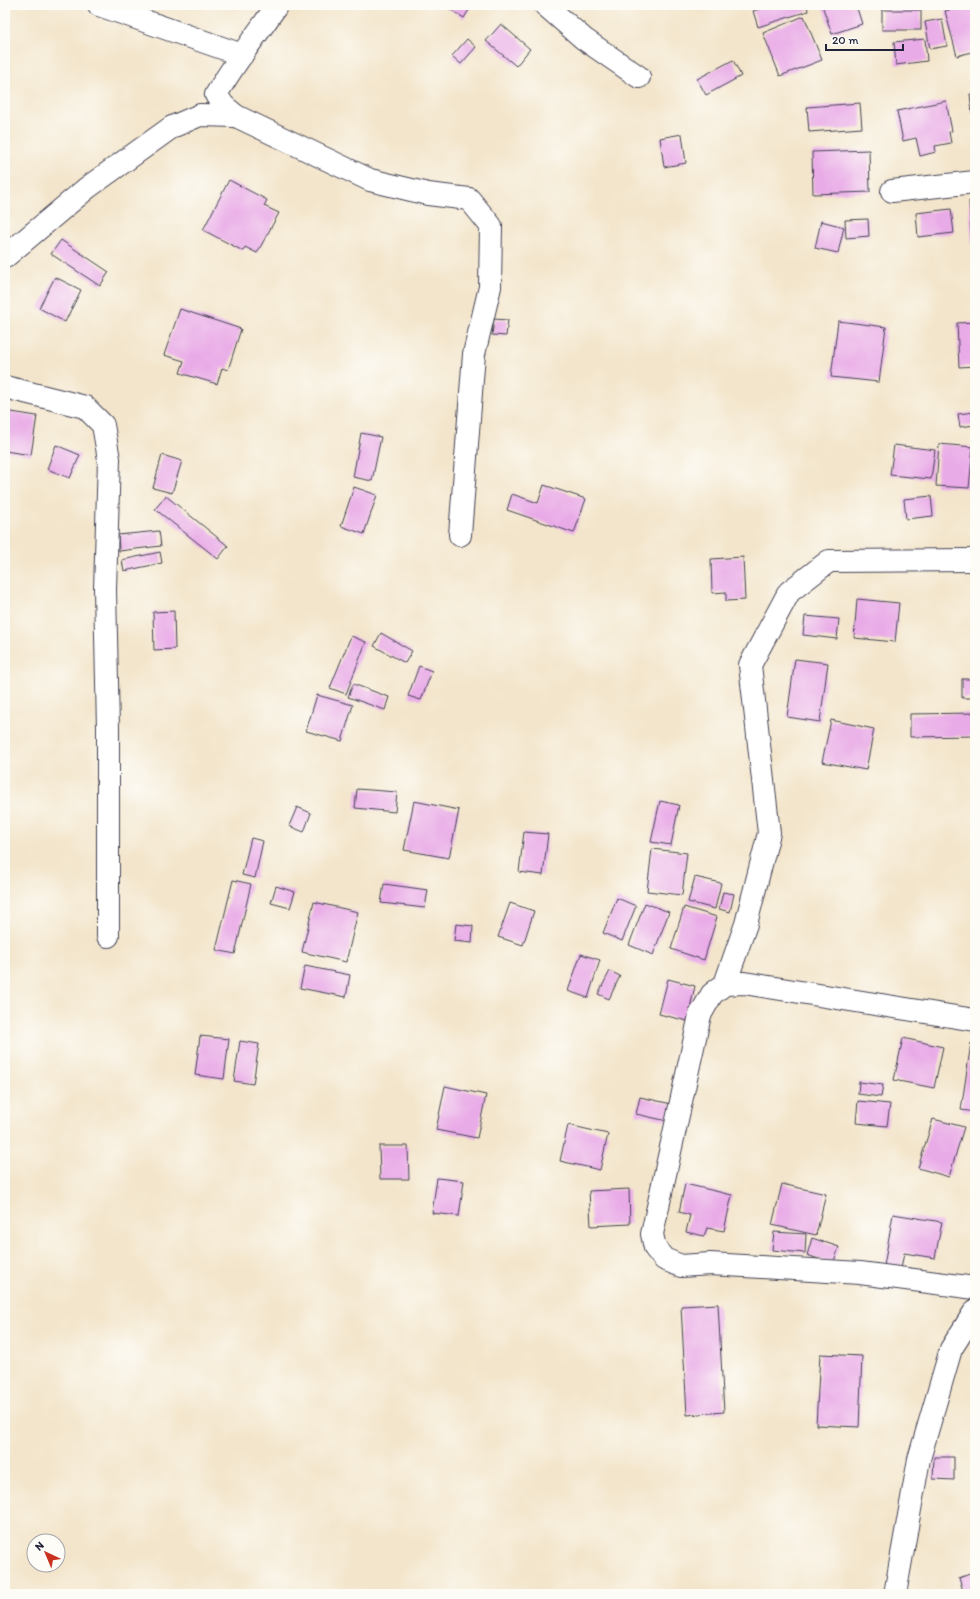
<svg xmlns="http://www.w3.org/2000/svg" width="980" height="1599" font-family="Itim,sans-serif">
<rect width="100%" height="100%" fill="#fdfcf7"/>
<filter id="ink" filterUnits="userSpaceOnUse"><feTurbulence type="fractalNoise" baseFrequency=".025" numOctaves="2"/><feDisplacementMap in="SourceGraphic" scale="8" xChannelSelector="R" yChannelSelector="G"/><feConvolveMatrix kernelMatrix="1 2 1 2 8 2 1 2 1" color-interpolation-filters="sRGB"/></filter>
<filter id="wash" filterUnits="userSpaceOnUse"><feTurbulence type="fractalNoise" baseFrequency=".012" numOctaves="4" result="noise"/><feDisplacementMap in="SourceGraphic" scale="16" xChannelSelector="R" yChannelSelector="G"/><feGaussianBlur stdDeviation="0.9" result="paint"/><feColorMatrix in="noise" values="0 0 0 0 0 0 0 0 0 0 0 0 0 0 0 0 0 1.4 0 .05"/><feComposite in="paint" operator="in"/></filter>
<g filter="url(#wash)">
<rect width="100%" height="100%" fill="#f3e5cb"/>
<g id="blocks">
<g fill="#e9abe7">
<path d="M 443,5 L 472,5 L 464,18 Z"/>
<path d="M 773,5 L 807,5 L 808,11 L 758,27 L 753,11 Z"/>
<path d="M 822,5 L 856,5 L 862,24 L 832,34 Z"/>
<path d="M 968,5 L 975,5 L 975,51 L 957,56 L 945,11 Z"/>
<rect x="882" y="10" width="39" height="20"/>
<path d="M 804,16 L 822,60 L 780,76 L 763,33 Z"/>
<path d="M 942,19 L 947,46 L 930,49 L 925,22 Z"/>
<path d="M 501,24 L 530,49 L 516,66 L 486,41 Z"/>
<path d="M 467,39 L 476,47 L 461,64 L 452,56 Z"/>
<path d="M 925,39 L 927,61 L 896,65 L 894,42 Z"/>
<path d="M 733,60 L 741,76 L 706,95 L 697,79 Z"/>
<path d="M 970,94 L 975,94 L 975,112 L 972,113 Z"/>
<path d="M 946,101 L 952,131 L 949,132 L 951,143 L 935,146 L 936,152 L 920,156 L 916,138 L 903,141 L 897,111 Z"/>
<path d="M 860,103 L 862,128 L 809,132 L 807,107 Z"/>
<path d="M 682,134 L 686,163 L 664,167 L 660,138 Z"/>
<path d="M 869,150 L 870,192 L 813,194 L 812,152 Z"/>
<path d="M 229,180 L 267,200 L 264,206 L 279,213 L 257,253 L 245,247 L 243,251 L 203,230 Z"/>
<path d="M 975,200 L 975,245 L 972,245 L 969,201 Z"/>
<path d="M 951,209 L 954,233 L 918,237 L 916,213 Z"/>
<path d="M 868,219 L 869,236 L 846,238 L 845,220 Z"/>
<path d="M 821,221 L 844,227 L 838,253 L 815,248 Z"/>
<path d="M 61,240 L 109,272 L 100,286 L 51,254 Z"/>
<path d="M 55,277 L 81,290 L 65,322 L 39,308 Z"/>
<path d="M 180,309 L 241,329 L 228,370 L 222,368 L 217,384 L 180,373 L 184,361 L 164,355 Z"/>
<path d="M 494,319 L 508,320 L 506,336 L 492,335 Z"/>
<path d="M 838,321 L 886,327 L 879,382 L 831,377 Z"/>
<path d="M 975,322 L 975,366 L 959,367 L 957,323 Z"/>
<path d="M 5,411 L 37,416 L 31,455 L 5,451 Z"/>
<path d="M 975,412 L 975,425 L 960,427 L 958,414 Z"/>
<path d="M 361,433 L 381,437 L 372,481 L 353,477 Z"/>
<path d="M 939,444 L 973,447 L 969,488 L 936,486 Z"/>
<path d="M 56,445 L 80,455 L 70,478 L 47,469 Z"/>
<path d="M 894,445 L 935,450 L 931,479 L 890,475 Z"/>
<path d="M 162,455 L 182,461 L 172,493 L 153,488 Z"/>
<path d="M 544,485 L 586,499 L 574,533 L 507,510 L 512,494 L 538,503 Z"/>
<path d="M 354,487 L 377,495 L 364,534 L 341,526 Z"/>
<path d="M 166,496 L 228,546 L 218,559 L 155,509 Z"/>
<path d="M 931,496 L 933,516 L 906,519 L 904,499 Z"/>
<path d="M 159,531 L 161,546 L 119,551 L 118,535 Z"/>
<path d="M 160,552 L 162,563 L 124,571 L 122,560 Z"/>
<path d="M 743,557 L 745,600 L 726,601 L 726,592 L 712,593 L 711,559 Z"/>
<path d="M 857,599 L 899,603 L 895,642 L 854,638 Z"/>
<path d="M 174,611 L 175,649 L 154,650 L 153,612 Z"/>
<path d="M 805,616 L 839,619 L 837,639 L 803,635 Z"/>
<path d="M 381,633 L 412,651 L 405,663 L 374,646 Z"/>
<path d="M 351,636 L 366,642 L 346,694 L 330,688 Z"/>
<path d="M 795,659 L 828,663 L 820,722 L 787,717 Z"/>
<path d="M 419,666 L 432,671 L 421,700 L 408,696 Z"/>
<rect x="962" y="679" width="13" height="19"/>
<path d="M 353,684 L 389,697 L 385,710 L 348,697 Z"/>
<path d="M 317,695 L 353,705 L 342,741 L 306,731 Z"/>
<path d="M 975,713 L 975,736 L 910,737 L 910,714 Z"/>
<path d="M 831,720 L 874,729 L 866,770 L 822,762 Z"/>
<path d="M 357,789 L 397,792 L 395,812 L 355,808 Z"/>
<path d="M 414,801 L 459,810 L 449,858 L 404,850 Z"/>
<path d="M 660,801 L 679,805 L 671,845 L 651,842 Z"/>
<path d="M 297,807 L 311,813 L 304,832 L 289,826 Z"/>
<path d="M 524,832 L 548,834 L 543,875 L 519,872 Z"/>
<path d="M 251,838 L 263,841 L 255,878 L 242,875 Z"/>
<path d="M 652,849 L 687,853 L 682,895 L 647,891 Z"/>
<path d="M 695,877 L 721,883 L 715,909 L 688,902 Z"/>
<path d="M 233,880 L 251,884 L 235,954 L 216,950 Z"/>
<path d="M 384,884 L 428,890 L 425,908 L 381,903 Z"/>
<path d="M 276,886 L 295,892 L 290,908 L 271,903 Z"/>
<path d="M 723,892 L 734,894 L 730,912 L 719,909 Z"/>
<path d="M 617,898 L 636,906 L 622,941 L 603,933 Z"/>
<path d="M 314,902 L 358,912 L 346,962 L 302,952 Z"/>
<path d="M 510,903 L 534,911 L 523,945 L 498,937 Z"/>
<path d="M 645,903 L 669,912 L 653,955 L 629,945 Z"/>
<path d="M 684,907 L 717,917 L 704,960 L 671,949 Z"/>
<path d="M 456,924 L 473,926 L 472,943 L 454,941 Z"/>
<path d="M 581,954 L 600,960 L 588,998 L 568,991 Z"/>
<path d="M 305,966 L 350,975 L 346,997 L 300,988 Z"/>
<path d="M 610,971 L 620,976 L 609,999 L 598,994 Z"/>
<path d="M 668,979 L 695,986 L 687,1021 L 659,1014 Z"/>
<path d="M 200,1036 L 229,1039 L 224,1079 L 195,1075 Z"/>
<path d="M 903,1038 L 943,1047 L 934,1088 L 894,1080 Z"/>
<path d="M 240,1041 L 259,1044 L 253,1084 L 234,1081 Z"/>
<path d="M 971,1043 L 975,1044 L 975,1112 L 961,1110 Z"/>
<path d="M 859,1082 L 883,1085 L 881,1097 L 858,1094 Z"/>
<path d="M 445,1086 L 486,1095 L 477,1138 L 436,1130 Z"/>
<path d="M 640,1097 L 676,1105 L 672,1122 L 636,1114 Z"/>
<path d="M 858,1101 L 890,1104 L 887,1126 L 856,1123 Z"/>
<path d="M 933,1119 L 964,1127 L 949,1177 L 918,1168 Z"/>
<path d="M 568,1125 L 608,1134 L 600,1170 L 560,1161 Z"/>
<path d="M 379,1146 L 408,1146 L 409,1179 L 380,1179 Z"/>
<path d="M 437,1178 L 464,1181 L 459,1216 L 432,1213 Z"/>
<path d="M 685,1184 L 732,1195 L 724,1231 L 707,1228 L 704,1236 L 686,1232 L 690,1215 L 679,1212 Z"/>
<path d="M 782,1184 L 826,1194 L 816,1235 L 772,1225 Z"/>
<path d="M 629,1189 L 630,1224 L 591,1226 L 589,1191 Z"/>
<path d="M 893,1214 L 942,1222 L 935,1258 L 904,1253 L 901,1269 L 884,1266 Z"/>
<path d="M 774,1232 L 806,1234 L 805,1253 L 772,1250 Z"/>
<path d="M 812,1238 L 839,1247 L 833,1264 L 807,1255 Z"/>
<path d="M 718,1304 L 724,1412 L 687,1415 L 681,1306 Z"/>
<path d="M 820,1354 L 862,1356 L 859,1427 L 816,1425 Z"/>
<path d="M 934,1457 L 954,1457 L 954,1480 L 933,1479 Z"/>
<path d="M 975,1572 L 975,1594 L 964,1594 L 959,1578 Z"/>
</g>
</g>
</g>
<g filter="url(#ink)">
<use href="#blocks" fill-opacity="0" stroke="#413f51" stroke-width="1"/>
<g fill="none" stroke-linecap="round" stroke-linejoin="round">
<g stroke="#413f51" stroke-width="24">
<g id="minor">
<path d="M 99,5 L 242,55"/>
<path d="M 545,5 L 584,39 L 639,77"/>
<path d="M 236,116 L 224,106 L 216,95 C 234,63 257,35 277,5"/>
<path d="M 892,191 L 975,182"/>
<path d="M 5,257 L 87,188 L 172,127 L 200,115 L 236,116 L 370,180 L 428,194 L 469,199 L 491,226 L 490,287 L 474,354 L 460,535"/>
<path d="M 5,387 L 85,407 L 103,425 L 109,459 L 105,589 L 108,729 L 108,936"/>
<path d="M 725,984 L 746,924 L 769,833 L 750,665 L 789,592 L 829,561 L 975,560"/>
<path d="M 975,1020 L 744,983 L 725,984 L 712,994 L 700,1015 L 652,1234 L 655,1248 L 664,1259 L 681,1266 L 710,1264 L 860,1273 L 975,1288"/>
<path d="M 895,1594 L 919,1459 L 951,1349 L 975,1311"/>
</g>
</g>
<use href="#minor" stroke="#fff" stroke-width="22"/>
</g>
</g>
<rect width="980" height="1599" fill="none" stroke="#fdfcf7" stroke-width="20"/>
<g transform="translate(46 1553) rotate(316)"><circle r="19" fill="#fdfcf7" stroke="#a5a5ac"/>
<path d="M0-3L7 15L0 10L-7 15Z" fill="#c8321e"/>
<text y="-6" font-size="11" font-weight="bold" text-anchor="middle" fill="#22223b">N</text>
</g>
<path d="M826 44v6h77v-6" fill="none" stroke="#22223b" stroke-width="2"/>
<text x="832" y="44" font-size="12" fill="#22223b" stroke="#fdfcf7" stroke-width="3" paint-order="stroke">20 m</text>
</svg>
